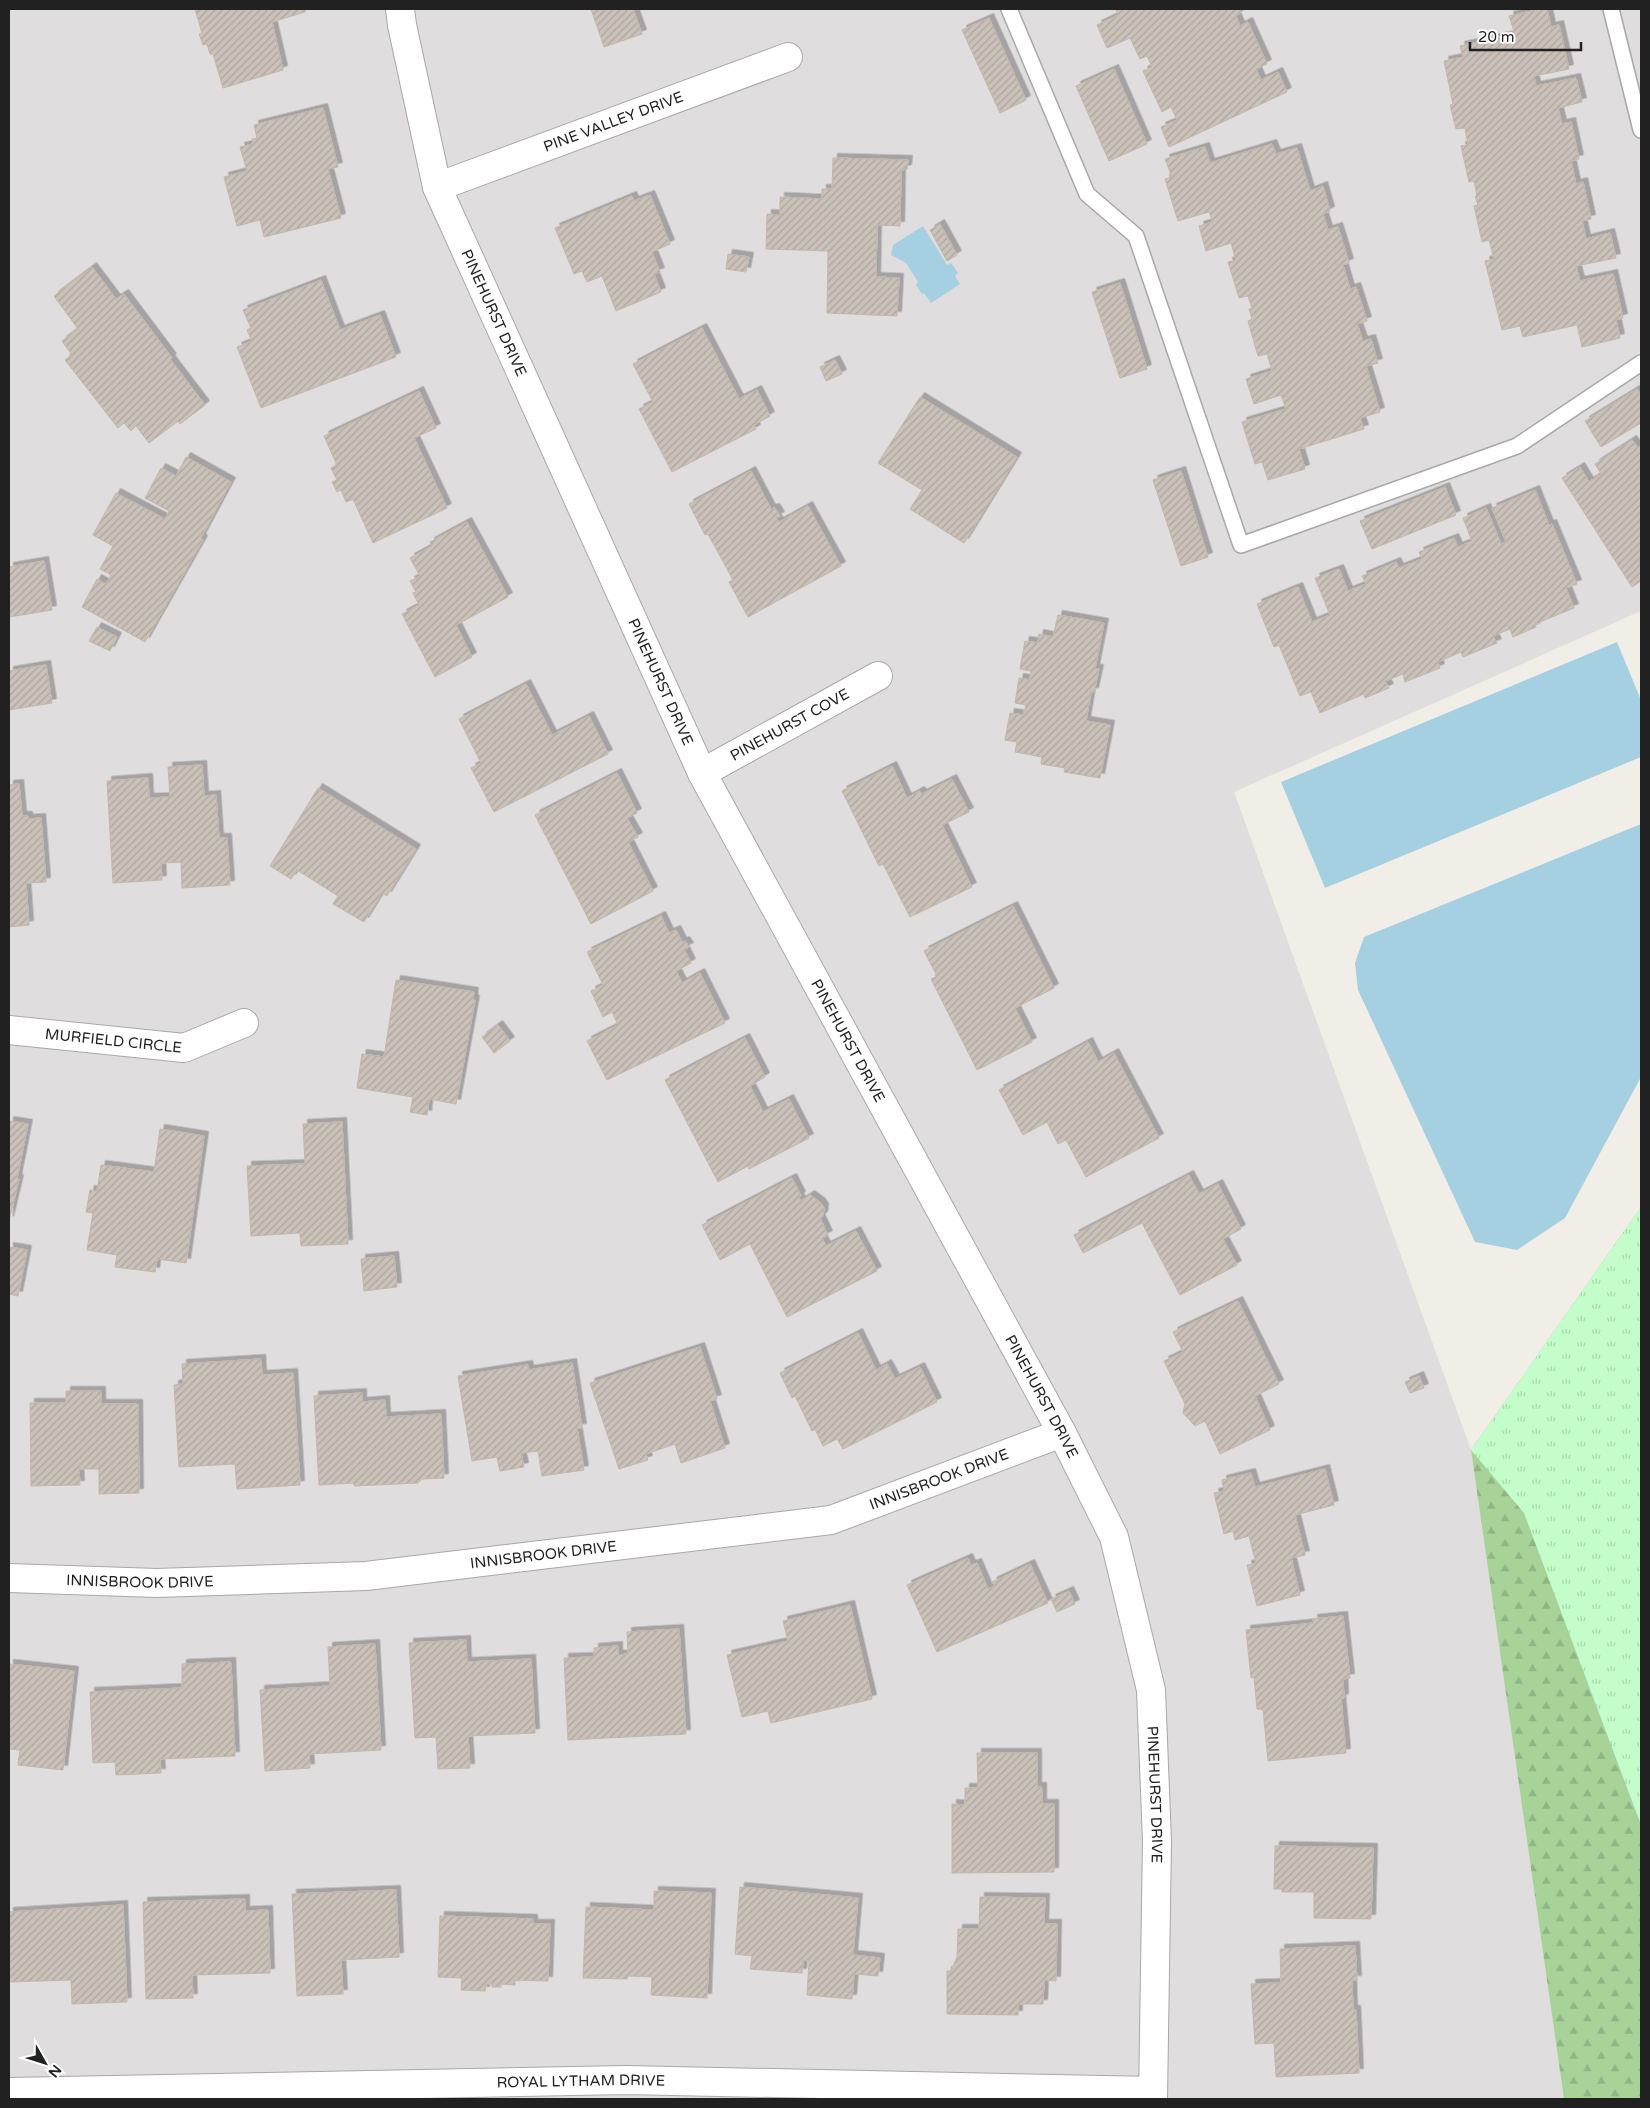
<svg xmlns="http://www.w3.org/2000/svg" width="1650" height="2108" font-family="'Varela Round',sans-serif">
<defs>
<pattern id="forest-firs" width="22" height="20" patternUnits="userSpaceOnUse" patternTransform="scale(1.25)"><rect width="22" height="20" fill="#a7d399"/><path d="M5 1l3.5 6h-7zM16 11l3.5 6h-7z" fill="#8fb584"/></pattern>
<pattern id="park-tufts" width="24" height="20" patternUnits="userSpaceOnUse" patternTransform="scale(1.25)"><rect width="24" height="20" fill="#c2fdca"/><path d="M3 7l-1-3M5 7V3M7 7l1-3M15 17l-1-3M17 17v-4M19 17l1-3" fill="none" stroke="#a6d9ad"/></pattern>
<pattern id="building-hatch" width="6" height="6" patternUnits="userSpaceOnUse" patternTransform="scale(1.25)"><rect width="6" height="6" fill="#cac1b9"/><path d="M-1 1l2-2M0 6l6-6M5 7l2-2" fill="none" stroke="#ada69f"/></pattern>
<filter id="shadow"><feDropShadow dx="4.5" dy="-4.5" stdDeviation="0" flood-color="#0004"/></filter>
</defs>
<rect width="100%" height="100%" fill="#f1eee7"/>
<path fill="#dfdddd" d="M 9,9 L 1641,9 L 1641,611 L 1234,792 L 1471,1450 L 1564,2099 L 9,2099 Z"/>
<path fill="url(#forest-firs)" d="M 1641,1207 L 1641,2099 L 1564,2099 L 1471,1450 Z"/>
<path fill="url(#park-tufts)" d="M 1641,1207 L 1641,1825 L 1524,1513 L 1471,1450 Z"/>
<g fill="#a5d0e1">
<path d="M 923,226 L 947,265 L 951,263 L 958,273 L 955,276 L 960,284 L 931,303 L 924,293 L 922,294 L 916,285 L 918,282 L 906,263 L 891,255 L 893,245 Z"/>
<path d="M 1617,642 L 1641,700 L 1641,757 L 1325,888 L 1281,782 Z"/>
<path d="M 1641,824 L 1641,1077 L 1565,1218 L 1517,1250 L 1475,1242 L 1358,990 L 1355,963 L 1364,937 Z"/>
</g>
<g fill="url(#building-hatch)" stroke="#c4b6a8" filter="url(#shadow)">
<path d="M 195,9 L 305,9 L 305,12 L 272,22 L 283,70 L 223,88 L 213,54 L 210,54 L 207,44 L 203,45 L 199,34 L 202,33 Z"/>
<path d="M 591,9 L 633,9 L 642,34 L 604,47 Z"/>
<path d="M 1116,9 L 1240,9 L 1241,13 L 1236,16 L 1240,26 L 1248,22 L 1267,64 L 1256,69 L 1261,80 L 1278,72 L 1287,92 L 1169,147 L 1161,127 L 1177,120 L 1171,107 L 1162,112 L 1143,71 L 1152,67 L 1147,56 L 1140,59 L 1130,38 L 1107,48 L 1097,25 L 1118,15 Z"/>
<path d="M 1541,9 L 1547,9 L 1551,27 L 1559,25 L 1569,69 L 1534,76 L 1536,86 L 1576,78 L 1582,102 L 1558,108 L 1562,124 L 1571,122 L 1579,159 L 1571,161 L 1576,184 L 1583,182 L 1591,219 L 1582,221 L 1586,239 L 1610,233 L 1616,258 L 1576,266 L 1580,281 L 1613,274 L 1623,318 L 1616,320 L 1620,338 L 1582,347 L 1577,325 L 1523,337 L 1520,326 L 1502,330 L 1485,261 L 1494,259 L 1489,240 L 1482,242 L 1474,206 L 1478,205 L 1475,196 L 1477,196 L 1474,181 L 1469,182 L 1461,146 L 1468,145 L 1465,128 L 1456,129 L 1450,105 L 1453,104 L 1444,61 L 1463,57 L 1460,46 L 1515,34 L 1509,16 Z"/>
<path d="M 989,18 L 1026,100 L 1000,113 L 962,30 Z"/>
<path d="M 1114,69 L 1147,144 L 1109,161 L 1076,86 Z"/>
<path d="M 323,108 L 338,167 L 328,169 L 341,218 L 264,237 L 260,220 L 237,226 L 224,177 L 247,171 L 240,147 L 253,144 L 252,139 L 257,138 L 254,125 Z"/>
<path d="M 1272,144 L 1276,154 L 1297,148 L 1310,191 L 1323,186 L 1330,211 L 1323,214 L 1328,230 L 1338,227 L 1349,263 L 1343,265 L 1350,289 L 1356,287 L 1367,321 L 1357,324 L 1363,341 L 1371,339 L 1378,363 L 1366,366 L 1380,412 L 1360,418 L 1364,429 L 1299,449 L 1305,469 L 1268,480 L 1262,462 L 1255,464 L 1242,422 L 1286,409 L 1281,395 L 1254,404 L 1246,379 L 1272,371 L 1267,354 L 1258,356 L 1248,321 L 1252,319 L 1249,309 L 1252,308 L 1248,296 L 1239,298 L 1228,262 L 1236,260 L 1231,243 L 1206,251 L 1199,226 L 1213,222 L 1209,212 L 1178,221 L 1165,179 L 1172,177 L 1165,159 L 1205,147 L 1210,163 Z"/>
<path d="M 833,158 L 908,160 L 907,169 L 901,170 L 900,226 L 877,225 L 876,277 L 899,278 L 897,316 L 827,313 L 828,251 L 766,249 L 767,214 L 780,215 L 780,197 L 822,199 L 822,189 L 832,189 Z"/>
<path d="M 650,195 L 670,244 L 652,252 L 660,272 L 654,274 L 661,292 L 616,311 L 602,276 L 587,282 L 582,271 L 574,274 L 555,228 L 632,196 L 634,201 Z"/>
<path d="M 940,224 L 957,255 L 947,261 L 930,230 Z"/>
<path d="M 728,254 L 749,257 L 746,272 L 726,269 Z"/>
<path d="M 92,267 L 116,299 L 124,294 L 172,358 L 170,359 L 205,405 L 180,424 L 178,421 L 149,443 L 136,426 L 131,431 L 124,423 L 118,428 L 65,360 L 72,355 L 62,341 L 78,329 L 54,296 Z"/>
<path d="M 321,280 L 340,330 L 380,315 L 396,357 L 261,408 L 237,347 L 252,341 L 247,330 L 251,328 L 243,310 Z"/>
<path d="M 1120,283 L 1147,369 L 1120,378 L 1092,292 Z"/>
<path d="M 702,328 L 739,399 L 757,390 L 770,416 L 754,425 L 756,429 L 672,472 L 639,409 L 653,402 L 633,364 Z"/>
<path d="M 835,360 L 842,374 L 826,381 L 820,367 Z"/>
<path d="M 1637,389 L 1641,395 L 1641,423 L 1601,447 L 1585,421 Z"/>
<path d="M 419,391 L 436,428 L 414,438 L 447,508 L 373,543 L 353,499 L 346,502 L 341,490 L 337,492 L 332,482 L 337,480 L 331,468 L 337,465 L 324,436 Z"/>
<path d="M 920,397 L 1017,457 L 964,543 L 910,509 L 922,490 L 878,463 Z"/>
<path d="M 1632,440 L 1638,448 L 1641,446 L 1641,560 L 1639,561 L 1641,565 L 1641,581 L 1632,587 L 1562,478 L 1580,467 L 1589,482 L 1601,474 L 1595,464 Z"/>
<path d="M 186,457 L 231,482 L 201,538 L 203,540 L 145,642 L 82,607 L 97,579 L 106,584 L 111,575 L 100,569 L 113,546 L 93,535 L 116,493 L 165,519 L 169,511 L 145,498 L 161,468 L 176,476 Z"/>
<path d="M 751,471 L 771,509 L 775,508 L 780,516 L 776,518 L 779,522 L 808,506 L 841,566 L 748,617 L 729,582 L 733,580 L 708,534 L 705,535 L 689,504 Z"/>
<path d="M 1181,471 L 1208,557 L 1181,566 L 1153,480 Z"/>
<path d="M 1445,487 L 1456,515 L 1372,549 L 1360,521 Z"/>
<path d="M 1535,490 L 1549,525 L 1552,524 L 1577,584 L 1566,588 L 1574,608 L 1535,624 L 1536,627 L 1513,637 L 1510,629 L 1493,636 L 1497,643 L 1463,657 L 1461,652 L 1438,662 L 1440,668 L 1405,682 L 1403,674 L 1385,681 L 1389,688 L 1365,698 L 1364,694 L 1320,713 L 1311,692 L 1300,696 L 1279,645 L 1274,647 L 1257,604 L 1298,587 L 1312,622 L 1330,615 L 1315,578 L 1339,569 L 1348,591 L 1366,584 L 1362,576 L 1396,562 L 1399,568 L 1422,559 L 1419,552 L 1454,538 L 1458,547 L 1472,541 L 1463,518 L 1486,508 L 1501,544 L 1506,542 L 1492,508 Z"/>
<path d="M 467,522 L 508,597 L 456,625 L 472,657 L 435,677 L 402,614 L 419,605 L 413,593 L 416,592 L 410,581 L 420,576 L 410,558 L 432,546 L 430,542 Z"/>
<path d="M 44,561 L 52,610 L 9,617 L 9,567 Z"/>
<path d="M 1058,615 L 1104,623 L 1095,669 L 1099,669 L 1094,692 L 1091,692 L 1086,721 L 1110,725 L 1100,778 L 1064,772 L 1065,768 L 1041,764 L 1042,757 L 1015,752 L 1017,742 L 1005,740 L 1010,713 L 1023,715 L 1026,705 L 1015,703 L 1019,678 L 1030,680 L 1031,671 L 1020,669 L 1025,641 L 1038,643 L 1039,634 L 1053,637 Z"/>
<path d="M 97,627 L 117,637 L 110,651 L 89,641 Z"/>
<path d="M 46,665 L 52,703 L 9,710 L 9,671 Z"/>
<path d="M 526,684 L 552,735 L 589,716 L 608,754 L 494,812 L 471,768 L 481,763 L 459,719 Z"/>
<path d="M 202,765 L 204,796 L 216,795 L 219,838 L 227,838 L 230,885 L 182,888 L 181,862 L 161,863 L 162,880 L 113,883 L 107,781 L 148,778 L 149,798 L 170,797 L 168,767 Z"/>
<path d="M 892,766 L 907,798 L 920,791 L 922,794 L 952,779 L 969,812 L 942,825 L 972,887 L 910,917 L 883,864 L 879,866 L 842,791 Z"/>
<path d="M 617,773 L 637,813 L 627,818 L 638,837 L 628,842 L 653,891 L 591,924 L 535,815 Z"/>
<path d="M 19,784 L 22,816 L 28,816 L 28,819 L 41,818 L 46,882 L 26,883 L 29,925 L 9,927 L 9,785 Z"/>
<path d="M 318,788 L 416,849 L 387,896 L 382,893 L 364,922 L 333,904 L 338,896 L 297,870 L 291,879 L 270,866 Z"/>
<path d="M 1013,906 L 1054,988 L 1015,1008 L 1032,1042 L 977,1070 L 931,979 L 937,976 L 924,951 Z"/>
<path d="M 661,916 L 669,933 L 676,930 L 682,942 L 685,941 L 689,947 L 684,949 L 691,963 L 676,971 L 682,983 L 700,973 L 725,1023 L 607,1080 L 587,1041 L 618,1025 L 612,1012 L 603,1017 L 591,991 L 603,985 L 587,952 Z"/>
<path d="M 396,980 L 474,992 L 473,999 L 475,1000 L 456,1104 L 429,1099 L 427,1115 L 410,1112 L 413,1097 L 357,1088 L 362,1054 L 384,1057 Z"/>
<path d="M 498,1025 L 510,1041 L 494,1053 L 482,1037 Z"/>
<path d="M 745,1038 L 765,1077 L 750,1086 L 763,1112 L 789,1099 L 809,1138 L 749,1169 L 748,1166 L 718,1182 L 665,1080 Z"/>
<path d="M 1088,1042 L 1098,1062 L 1114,1053 L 1159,1138 L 1086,1177 L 1066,1140 L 1058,1144 L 1047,1122 L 1023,1135 L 999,1090 Z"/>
<path d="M 9,1121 L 28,1124 L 17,1179 L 19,1179 L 9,1221 Z"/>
<path d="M 342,1122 L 348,1244 L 301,1246 L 300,1233 L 251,1236 L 247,1166 L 305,1164 L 303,1124 Z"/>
<path d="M 160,1129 L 204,1136 L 186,1263 L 157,1259 L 155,1272 L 115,1267 L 117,1255 L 87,1250 L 93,1213 L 86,1212 L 90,1190 L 97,1191 L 101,1165 L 154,1172 Z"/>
<path d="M 1189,1175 L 1199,1194 L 1218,1184 L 1241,1229 L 1223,1239 L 1237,1265 L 1180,1295 L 1142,1223 L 1083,1253 L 1074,1235 Z"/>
<path d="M 792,1178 L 801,1196 L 799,1197 L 801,1201 L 810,1195 L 821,1203 L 824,1208 L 823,1216 L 820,1218 L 828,1235 L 822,1238 L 826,1246 L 856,1231 L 877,1271 L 787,1317 L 750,1244 L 720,1260 L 702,1225 Z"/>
<path d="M 9,1247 L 27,1250 L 18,1296 L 9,1294 Z"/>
<path d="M 394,1256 L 397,1287 L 364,1291 L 361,1259 Z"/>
<path d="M 1238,1301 L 1279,1384 L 1255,1396 L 1270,1430 L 1220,1454 L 1205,1421 L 1195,1426 L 1183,1413 L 1185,1404 L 1164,1361 L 1183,1352 L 1173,1332 Z"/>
<path d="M 858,1333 L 876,1370 L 887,1364 L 895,1379 L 920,1367 L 937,1402 L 843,1449 L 837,1439 L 823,1446 L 815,1429 L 812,1431 L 795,1396 L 792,1398 L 780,1373 Z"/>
<path d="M 700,1347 L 717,1399 L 710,1401 L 725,1448 L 681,1463 L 675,1444 L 646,1454 L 648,1460 L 619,1469 L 590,1383 Z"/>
<path d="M 261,1359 L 262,1375 L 293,1373 L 300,1485 L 237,1489 L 235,1464 L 179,1467 L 174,1385 L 183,1384 L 182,1364 Z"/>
<path d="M 572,1363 L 582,1428 L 577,1428 L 584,1470 L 542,1476 L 538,1451 L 521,1453 L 524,1467 L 500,1471 L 497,1457 L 472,1461 L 458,1376 L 528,1365 L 529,1370 Z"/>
<path d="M 1419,1376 L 1424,1388 L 1410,1393 L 1405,1382 Z"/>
<path d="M 66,1391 L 101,1391 L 101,1404 L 138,1404 L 139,1493 L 99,1494 L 99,1469 L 79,1469 L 80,1485 L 31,1486 L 30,1403 L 66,1403 Z"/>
<path d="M 362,1393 L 362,1402 L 385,1400 L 386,1417 L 441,1414 L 444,1478 L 422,1479 L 418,1483 L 355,1486 L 353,1483 L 319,1485 L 314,1396 Z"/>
<path d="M 1325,1469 L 1334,1505 L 1295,1515 L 1305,1555 L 1291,1558 L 1300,1595 L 1257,1606 L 1247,1565 L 1256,1563 L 1249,1536 L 1235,1540 L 1233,1531 L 1224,1534 L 1214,1493 L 1224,1491 L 1222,1480 L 1251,1473 L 1255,1487 Z"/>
<path d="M 968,1558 L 971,1565 L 977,1563 L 988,1589 L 995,1586 L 992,1582 L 1030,1564 L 1048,1603 L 937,1652 L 907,1585 Z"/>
<path d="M 1069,1591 L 1075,1604 L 1057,1612 L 1051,1599 Z"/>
<path d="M 850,1605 L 872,1699 L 771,1723 L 768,1711 L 742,1717 L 727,1655 L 788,1641 L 783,1621 Z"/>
<path d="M 1343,1616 L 1350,1678 L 1343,1679 L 1344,1698 L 1341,1699 L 1346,1753 L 1268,1761 L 1263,1710 L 1257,1709 L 1254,1677 L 1251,1678 L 1246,1630 L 1314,1623 L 1313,1619 Z"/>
<path d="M 679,1629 L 686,1734 L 568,1740 L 564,1658 L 594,1657 L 594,1648 L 618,1646 L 618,1655 L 628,1654 L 627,1632 Z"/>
<path d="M 466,1640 L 467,1662 L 531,1659 L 535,1733 L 468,1736 L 470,1768 L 438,1769 L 436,1737 L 415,1738 L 409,1643 Z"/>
<path d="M 375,1644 L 381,1750 L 309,1754 L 310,1768 L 265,1771 L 260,1690 L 330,1686 L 328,1647 Z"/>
<path d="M 231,1662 L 235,1756 L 160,1759 L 161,1773 L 116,1775 L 115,1762 L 93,1763 L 90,1692 L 182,1688 L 182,1664 Z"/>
<path d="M 9,1664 L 74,1671 L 63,1770 L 18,1765 L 20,1750 L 9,1749 Z"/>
<path d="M 977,1753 L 1037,1753 L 1037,1787 L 1042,1787 L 1042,1804 L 1054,1804 L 1054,1872 L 952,1873 L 952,1804 L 965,1805 L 965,1788 L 978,1788 Z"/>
<path d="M 1275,1846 L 1373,1848 L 1371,1919 L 1314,1918 L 1314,1892 L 1282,1892 L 1282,1889 L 1274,1889 Z"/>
<path d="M 740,1887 L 858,1898 L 853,1955 L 880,1958 L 878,1976 L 854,1974 L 852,1999 L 807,1995 L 809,1961 L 803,1960 L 802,1973 L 750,1969 L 752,1956 L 735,1954 Z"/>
<path d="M 396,1890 L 399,1957 L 341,1960 L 343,1994 L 297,1996 L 292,1894 Z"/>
<path d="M 654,1891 L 711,1893 L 707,1998 L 651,1995 L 652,1977 L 628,1976 L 627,1979 L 583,1978 L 586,1907 L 654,1910 Z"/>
<path d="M 980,1897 L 1045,1898 L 1044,1924 L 1057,1924 L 1056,1981 L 1044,1980 L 1043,2004 L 1018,2004 L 1018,2015 L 947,2014 L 947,1971 L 951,1971 L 957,1957 L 958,1929 L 979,1929 Z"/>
<path d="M 245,1899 L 245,1911 L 268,1910 L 270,1973 L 192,1975 L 193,1998 L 146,1999 L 143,1902 Z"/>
<path d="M 123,1905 L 127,2002 L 72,2004 L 71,1980 L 9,1982 L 9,1912 Z"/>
<path d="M 440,1916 L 533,1919 L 533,1924 L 550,1924 L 548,1981 L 515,1980 L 515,1985 L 501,1984 L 501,1987 L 492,1987 L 492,1984 L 486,1984 L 485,1991 L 461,1990 L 462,1978 L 438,1977 Z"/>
<path d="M 1355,1946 L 1357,1980 L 1352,1980 L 1353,2010 L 1356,2010 L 1359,2073 L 1276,2077 L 1274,2043 L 1255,2044 L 1251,1984 L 1281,1983 L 1280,1949 Z"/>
</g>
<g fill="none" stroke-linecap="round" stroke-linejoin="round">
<g stroke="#a8a8a8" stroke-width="18">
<g id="service">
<path d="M 1009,9 L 1087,194 L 1136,236 L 1241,545 L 1517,446 L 1641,363"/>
<path d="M 1611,9 L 1641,130"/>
</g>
</g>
<g stroke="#a8a8a8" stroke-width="30">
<g id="minor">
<path id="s1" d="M 400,9 L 402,25 L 437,187 L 702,773 L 1062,1433 L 1114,1537 L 1151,1690 L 1157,1841 L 1153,2099"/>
<path id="s2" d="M 437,187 L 788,57"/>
<path id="s3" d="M 702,773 L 878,676"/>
<path id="s4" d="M 9,1030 L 184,1048 L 244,1023"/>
<path id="s5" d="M 9,1578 L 157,1583 L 366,1576 L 831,1520 L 1062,1433"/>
<path id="s6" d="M 9,2092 L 626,2080 L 1153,2091"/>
</g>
</g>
<use href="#service" stroke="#fff" stroke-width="15"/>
<use href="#minor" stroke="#fff" stroke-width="28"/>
</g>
<g text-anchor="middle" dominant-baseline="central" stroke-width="4" stroke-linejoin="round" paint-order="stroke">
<g font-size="15" fill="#212121" stroke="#fff">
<text stroke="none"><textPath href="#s2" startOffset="188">PINE VALLEY DRIVE</textPath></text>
<text stroke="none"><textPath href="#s1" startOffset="320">PINEHURST DRIVE</textPath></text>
<text stroke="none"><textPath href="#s1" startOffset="725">PINEHURST DRIVE</textPath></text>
<text stroke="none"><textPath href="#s3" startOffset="100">PINEHURST COVE</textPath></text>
<text stroke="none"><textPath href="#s4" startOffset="105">MURFIELD CIRCLE</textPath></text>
<text stroke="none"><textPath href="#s1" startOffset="1130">PINEHURST DRIVE</textPath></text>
<text stroke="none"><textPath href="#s1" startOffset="1535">PINEHURST DRIVE</textPath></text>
<text stroke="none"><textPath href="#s5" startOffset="941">INNISBROOK DRIVE</textPath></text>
<text stroke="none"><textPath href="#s5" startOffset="536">INNISBROOK DRIVE</textPath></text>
<text stroke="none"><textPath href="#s5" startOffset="131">INNISBROOK DRIVE</textPath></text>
<text stroke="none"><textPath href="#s1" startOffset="1955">PINEHURST DRIVE</textPath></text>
<text stroke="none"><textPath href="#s6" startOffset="572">ROYAL LYTHAM DRIVE</textPath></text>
</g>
</g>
<rect width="1650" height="2108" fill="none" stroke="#212121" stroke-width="20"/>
<g transform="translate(45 2063) rotate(129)" stroke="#ffffff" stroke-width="4" paint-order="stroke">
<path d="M0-4L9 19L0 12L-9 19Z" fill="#212121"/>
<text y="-8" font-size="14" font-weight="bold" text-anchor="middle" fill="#212121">N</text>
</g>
<path d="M1470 42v8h111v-8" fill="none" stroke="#212121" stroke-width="2.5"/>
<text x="1478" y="42" font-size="15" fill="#212121" stroke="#ffffff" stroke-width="4" paint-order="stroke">20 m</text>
</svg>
